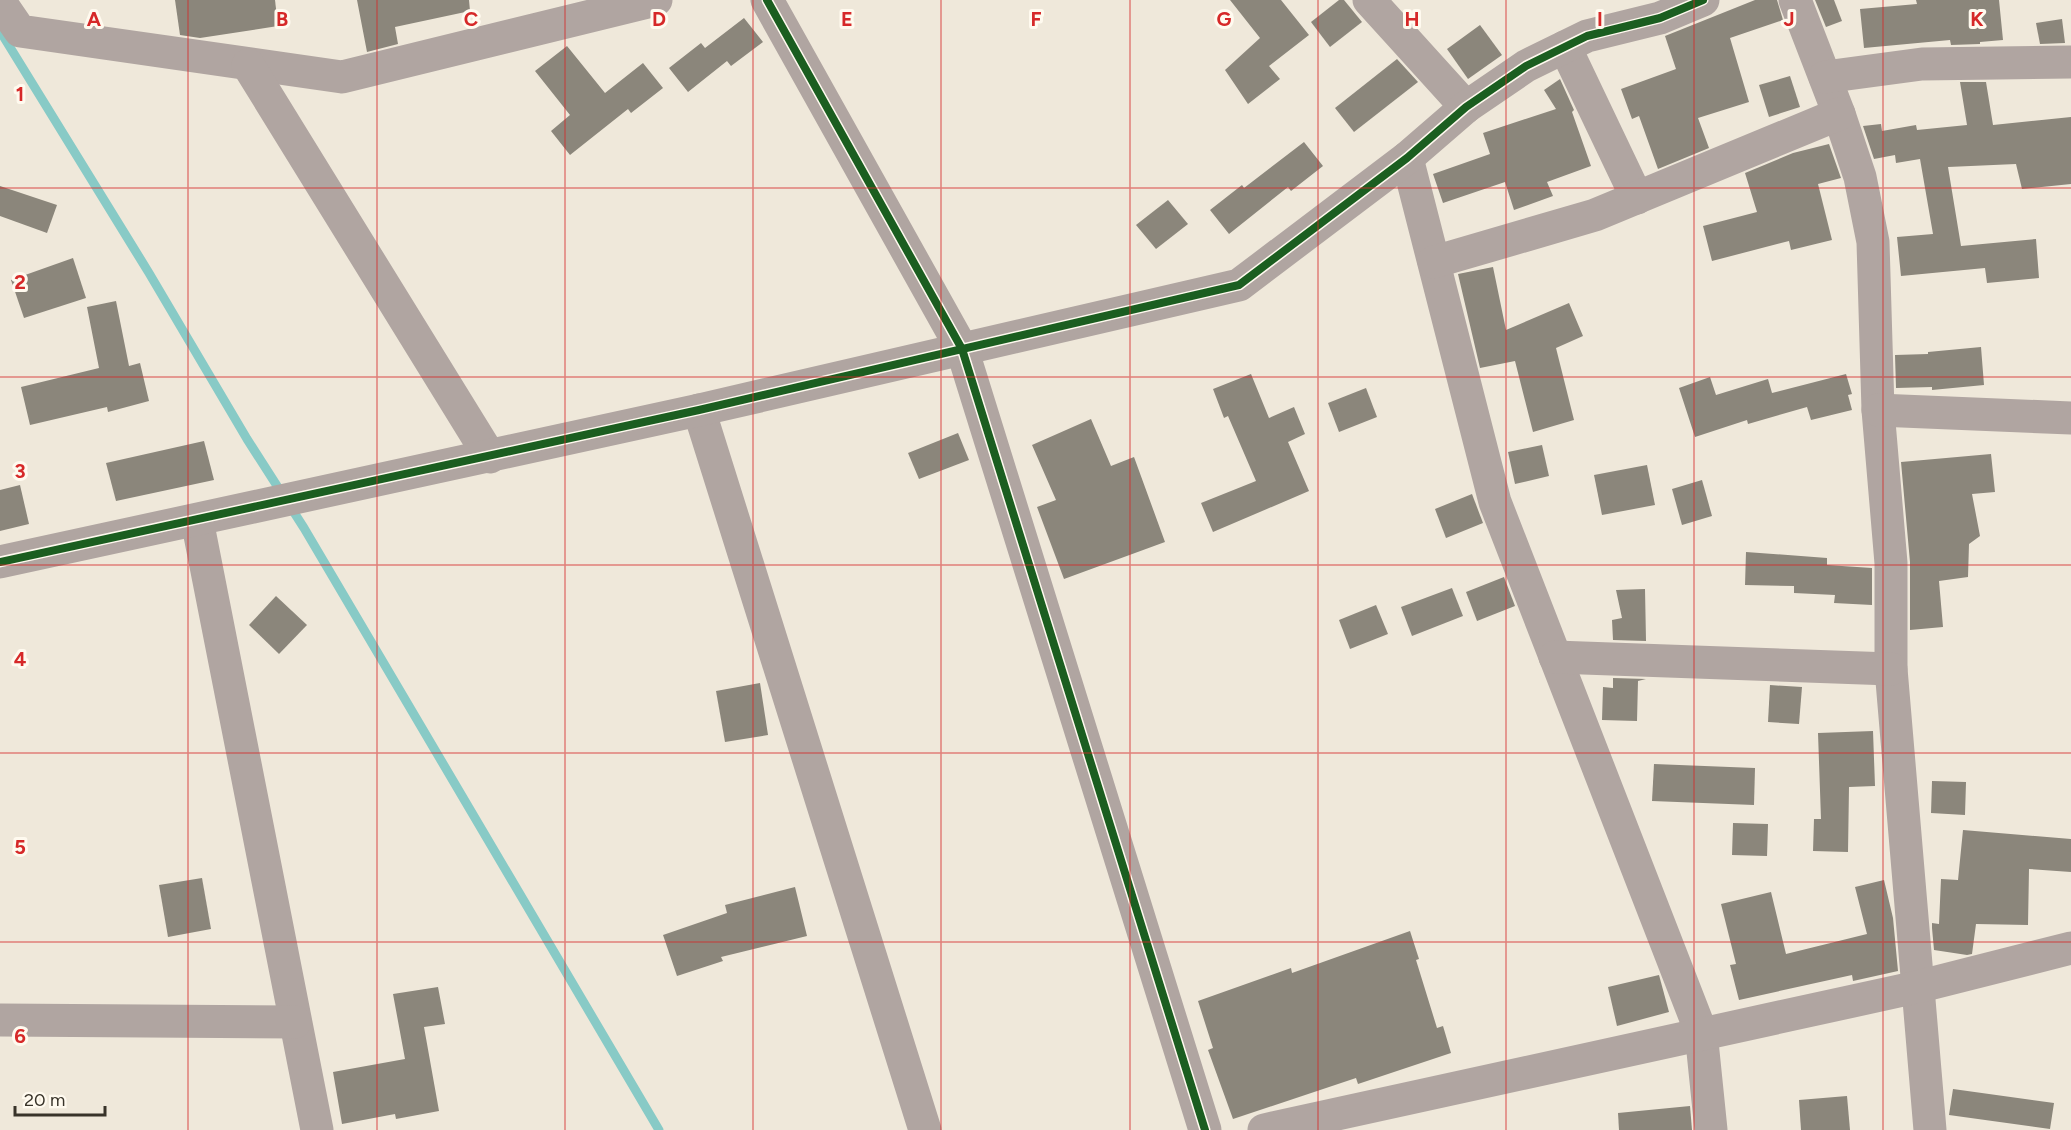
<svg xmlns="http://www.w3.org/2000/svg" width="2071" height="1130" font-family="Figtree,sans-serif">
<rect width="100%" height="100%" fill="#efe8da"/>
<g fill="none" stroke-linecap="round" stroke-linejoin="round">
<path stroke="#88cac6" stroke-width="9" d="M 0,31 L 149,273 L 247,439 L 304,528 L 659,1130"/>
</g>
<g fill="#8b867b">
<path d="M 175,0 L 275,0 L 278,26 L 200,38 L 180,35 Z"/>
<path d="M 357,0 L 469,0 L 470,11 L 395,27 L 398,44 L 367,52 Z"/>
<path d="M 1230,0 L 1281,0 L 1309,35 L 1269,66 L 1280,79 L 1248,104 L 1225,70 L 1260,38 Z"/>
<path d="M 1339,0 L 1344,0 L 1362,22 L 1330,47 L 1311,22 Z"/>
<path d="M 1755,0 L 1777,0 L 1783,20 L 1730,38 L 1749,102 L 1698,118 L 1709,148 L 1658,169 L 1639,116 L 1632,119 L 1621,89 L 1676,69 L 1665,36 Z"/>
<path d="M 1815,0 L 1834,0 L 1842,21 L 1826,27 Z"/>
<path d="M 1916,0 L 1999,0 L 2003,40 L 1980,42 L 1980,44 L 1951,45 L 1950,40 L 1864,48 L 1860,9 L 1917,4 Z"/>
<path d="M 744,18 L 763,42 L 731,66 L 727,61 L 688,92 L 669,68 L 701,43 L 705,48 Z"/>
<path d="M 2062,19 L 2065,43 L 2040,44 L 2036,23 Z"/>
<path d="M 1480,25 L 1502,55 L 1468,79 L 1447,49 Z"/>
<path d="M 567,46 L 605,93 L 643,63 L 663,88 L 631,113 L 628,109 L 570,155 L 551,131 L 570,115 L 535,71 Z"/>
<path d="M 1397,59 L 1418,82 L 1354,132 L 1335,108 Z"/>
<path d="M 1790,76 L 1800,107 L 1769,117 L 1759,85 Z"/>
<path d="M 1560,79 L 1574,110 L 1572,112 L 1591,166 L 1547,182 L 1553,196 L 1514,210 L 1505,182 L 1443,203 L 1433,174 L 1490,154 L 1483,133 L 1556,109 L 1544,90 Z"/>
<path d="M 1960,82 L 1986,82 L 1993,125 L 2071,117 L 2071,184 L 2022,189 L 2016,164 L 1948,167 L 1961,246 L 2036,239 L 2039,278 L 1987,283 L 1985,268 L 1901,276 L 1897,237 L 1933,234 L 1920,159 L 1896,163 L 1895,155 L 1874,159 L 1863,126 L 1881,124 L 1882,131 L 1916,125 L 1917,130 L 1967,125 Z"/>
<path d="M 1304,142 L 1323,166 L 1291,191 L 1288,187 L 1229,234 L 1210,210 L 1242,185 L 1244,188 Z"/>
<path d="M 1829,144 L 1841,178 L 1818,184 L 1832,240 L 1791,250 L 1789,241 L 1712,261 L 1703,226 L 1757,212 L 1745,173 L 1793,153 Z"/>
<path d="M 0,186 L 57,205 L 47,233 L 0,216 Z"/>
<path d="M 1168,200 L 1188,224 L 1156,249 L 1136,225 Z"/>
<path d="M 73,258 L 86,298 L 24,318 L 11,280 Z"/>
<path d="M 1493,267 L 1506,330 L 1569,303 L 1583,336 L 1556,348 L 1574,420 L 1533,432 L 1515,361 L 1480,368 L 1458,274 Z"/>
<path d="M 116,301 L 129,366 L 140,363 L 149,401 L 108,412 L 107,407 L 30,425 L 21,387 L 99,368 L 87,307 Z"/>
<path d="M 1981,347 L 1984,385 L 1932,390 L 1932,387 L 1896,388 L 1895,355 L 1928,354 L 1928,352 Z"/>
<path d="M 1251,374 L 1269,418 L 1294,407 L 1305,434 L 1288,442 L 1309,491 L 1213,532 L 1201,503 L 1256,481 L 1228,416 L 1224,418 L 1213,389 Z"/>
<path d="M 1846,374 L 1852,394 L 1848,395 L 1852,410 L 1811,420 L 1807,407 L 1748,424 L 1747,420 L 1695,437 L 1679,388 L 1710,377 L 1716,395 L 1768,379 L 1772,393 Z"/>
<path d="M 1366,388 L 1377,417 L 1339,432 L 1328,403 Z"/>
<path d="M 1091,419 L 1111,466 L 1134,457 L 1165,542 L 1064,579 L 1037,507 L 1056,500 L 1032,445 Z"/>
<path d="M 958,433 L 969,460 L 919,479 L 908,453 Z"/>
<path d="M 204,441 L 214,480 L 116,501 L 106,463 Z"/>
<path d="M 1542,445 L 1549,476 L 1515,484 L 1508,452 Z"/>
<path d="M 1991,454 L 1995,492 L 1972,494 L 1980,536 L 1969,544 L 1968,577 L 1939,581 L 1943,627 L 1910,630 L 1910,562 L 1901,462 Z"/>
<path d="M 1647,465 L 1655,505 L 1602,515 L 1594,475 Z"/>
<path d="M 1702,480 L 1712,516 L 1682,525 L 1672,489 Z"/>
<path d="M 20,485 L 29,524 L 0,531 L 0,490 Z"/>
<path d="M 1472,494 L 1483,523 L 1446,538 L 1435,509 Z"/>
<path d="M 1746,552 L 1827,558 L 1827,565 L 1872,568 L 1872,605 L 1834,603 L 1835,595 L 1794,593 L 1794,586 L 1745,585 Z"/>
<path d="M 1504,577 L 1515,606 L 1477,621 L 1466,592 Z"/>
<path d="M 1452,588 L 1463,616 L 1412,636 L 1401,607 Z"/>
<path d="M 1645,589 L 1646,641 L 1613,640 L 1612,620 L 1622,618 L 1616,590 Z"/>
<path d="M 276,596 L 307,625 L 279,654 L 249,625 Z"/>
<path d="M 1376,605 L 1388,634 L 1350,649 L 1339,620 Z"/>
<path d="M 1613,678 L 1646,679 L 1638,681 L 1637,721 L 1602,720 L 1603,687 L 1613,688 Z"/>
<path d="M 760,683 L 768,735 L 725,742 L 716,691 Z"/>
<path d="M 1770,685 L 1802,687 L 1799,724 L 1768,722 Z"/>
<path d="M 1873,731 L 1875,786 L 1849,787 L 1848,852 L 1813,851 L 1814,819 L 1821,819 L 1818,733 Z"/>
<path d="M 1654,764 L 1755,768 L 1754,805 L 1652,801 Z"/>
<path d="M 1932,781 L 1966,782 L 1965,815 L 1931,813 Z"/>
<path d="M 1733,823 L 1768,824 L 1767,856 L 1732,855 Z"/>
<path d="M 1963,830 L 2071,839 L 2071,872 L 2029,869 L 2028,925 L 1976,924 L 1972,954 L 1967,955 L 1934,950 L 1932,928 L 1932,923 L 1939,924 L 1941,879 L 1958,880 Z"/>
<path d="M 202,878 L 211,929 L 168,937 L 159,885 Z"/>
<path d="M 1884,880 L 1893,918 L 1898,971 L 1853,981 L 1852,975 L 1739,1000 L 1730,965 L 1736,964 L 1721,904 L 1771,892 L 1786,954 L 1867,934 L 1855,887 Z"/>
<path d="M 795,887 L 807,936 L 721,957 L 723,961 L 677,976 L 663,935 L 727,913 L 725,905 Z"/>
<path d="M 1410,931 L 1419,959 L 1416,960 L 1437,1028 L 1443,1026 L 1451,1053 L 1358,1084 L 1356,1078 L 1233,1119 L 1208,1050 L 1213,1048 L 1198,1001 L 1291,968 L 1292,973 Z"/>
<path d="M 1659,975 L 1669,1012 L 1617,1026 L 1608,987 Z"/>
<path d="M 438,987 L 445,1024 L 424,1027 L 439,1111 L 396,1119 L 395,1114 L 342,1124 L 333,1072 L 405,1059 L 393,994 Z"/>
<path d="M 1953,1089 L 2054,1103 L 2050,1129 L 1949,1115 Z"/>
<path d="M 1847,1096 L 1850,1130 L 1801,1130 L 1799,1100 Z"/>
<path d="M 1690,1106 L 1692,1130 L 1619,1130 L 1618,1113 Z"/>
</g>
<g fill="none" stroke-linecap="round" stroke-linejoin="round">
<g stroke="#b0a5a1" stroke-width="33">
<path d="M 767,0 L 962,349 L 1205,1130"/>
<path d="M 1369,0 L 1466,107"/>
<path d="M 1795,0 L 1839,114 L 1860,177 L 1873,242 L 1878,410 L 1891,563 L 1891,669 L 1930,1130"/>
<path d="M 0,2 L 20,31 L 342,77 L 656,0"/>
<path d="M 1565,47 L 1637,198"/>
<path d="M 248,65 L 490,457"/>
<path d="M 1825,77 L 1922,64 L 2071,62"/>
<path d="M 1407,158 L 1495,502 L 1701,1032 L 1711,1130"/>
<path d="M 1434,262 L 1595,215 L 1839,114"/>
<path d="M 699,410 L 925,1130"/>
<path d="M 1878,410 L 2071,418"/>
<path d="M 197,520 L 317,1130"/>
<path d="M 0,562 L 699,410 L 1239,285 L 1407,158 L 1466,107 L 1526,66 L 1587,36 L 1660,18 L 1703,0"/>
<path d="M 1555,657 L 1891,669"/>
<path d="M 0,1020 L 295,1022"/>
<path d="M 1264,1130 L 1917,987 L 2071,948"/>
</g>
<g stroke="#fffaef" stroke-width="11">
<g id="cycleway">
<path d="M 767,0 L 962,349 L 1205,1130"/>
<path d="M 0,562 L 699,410 L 1239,285 L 1407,158 L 1466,107 L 1526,66 L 1587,36 L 1660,18 L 1703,0"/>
</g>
</g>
<use href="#cycleway" stroke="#1b5e20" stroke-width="8"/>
</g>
<path fill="none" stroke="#d62828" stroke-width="1.5" stroke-opacity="0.55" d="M 188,0 L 188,1130M 377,0 L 377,1130M 565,0 L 565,1130M 753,0 L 753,1130M 941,0 L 941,1130M 1130,0 L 1130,1130M 1318,0 L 1318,1130M 1506,0 L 1506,1130M 1694,0 L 1694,1130M 1883,0 L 1883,1130M 0,188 L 2071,188M 0,377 L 2071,377M 0,565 L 2071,565M 0,753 L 2071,753M 0,942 L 2071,942"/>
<g font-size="20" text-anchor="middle" font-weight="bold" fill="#d62828" stroke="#fffaef" stroke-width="6" stroke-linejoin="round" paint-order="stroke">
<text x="94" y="26">A</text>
<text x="282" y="26">B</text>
<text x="471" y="26">C</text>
<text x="659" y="26">D</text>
<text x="847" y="26">E</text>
<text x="1036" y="26">F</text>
<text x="1224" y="26">G</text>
<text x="1412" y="26">H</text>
<text x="1600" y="26">I</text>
<text x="1789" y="26">J</text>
<text x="1977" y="26">K</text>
<text x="20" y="101">1</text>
<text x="20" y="289">2</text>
<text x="20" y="478">3</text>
<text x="20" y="666">4</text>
<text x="20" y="854">5</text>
<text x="20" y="1043">6</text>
</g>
<path d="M15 1106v9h90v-9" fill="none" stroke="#383329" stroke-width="3"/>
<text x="24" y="1106" font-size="18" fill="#383329" stroke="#fffaef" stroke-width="4.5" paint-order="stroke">20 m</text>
</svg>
